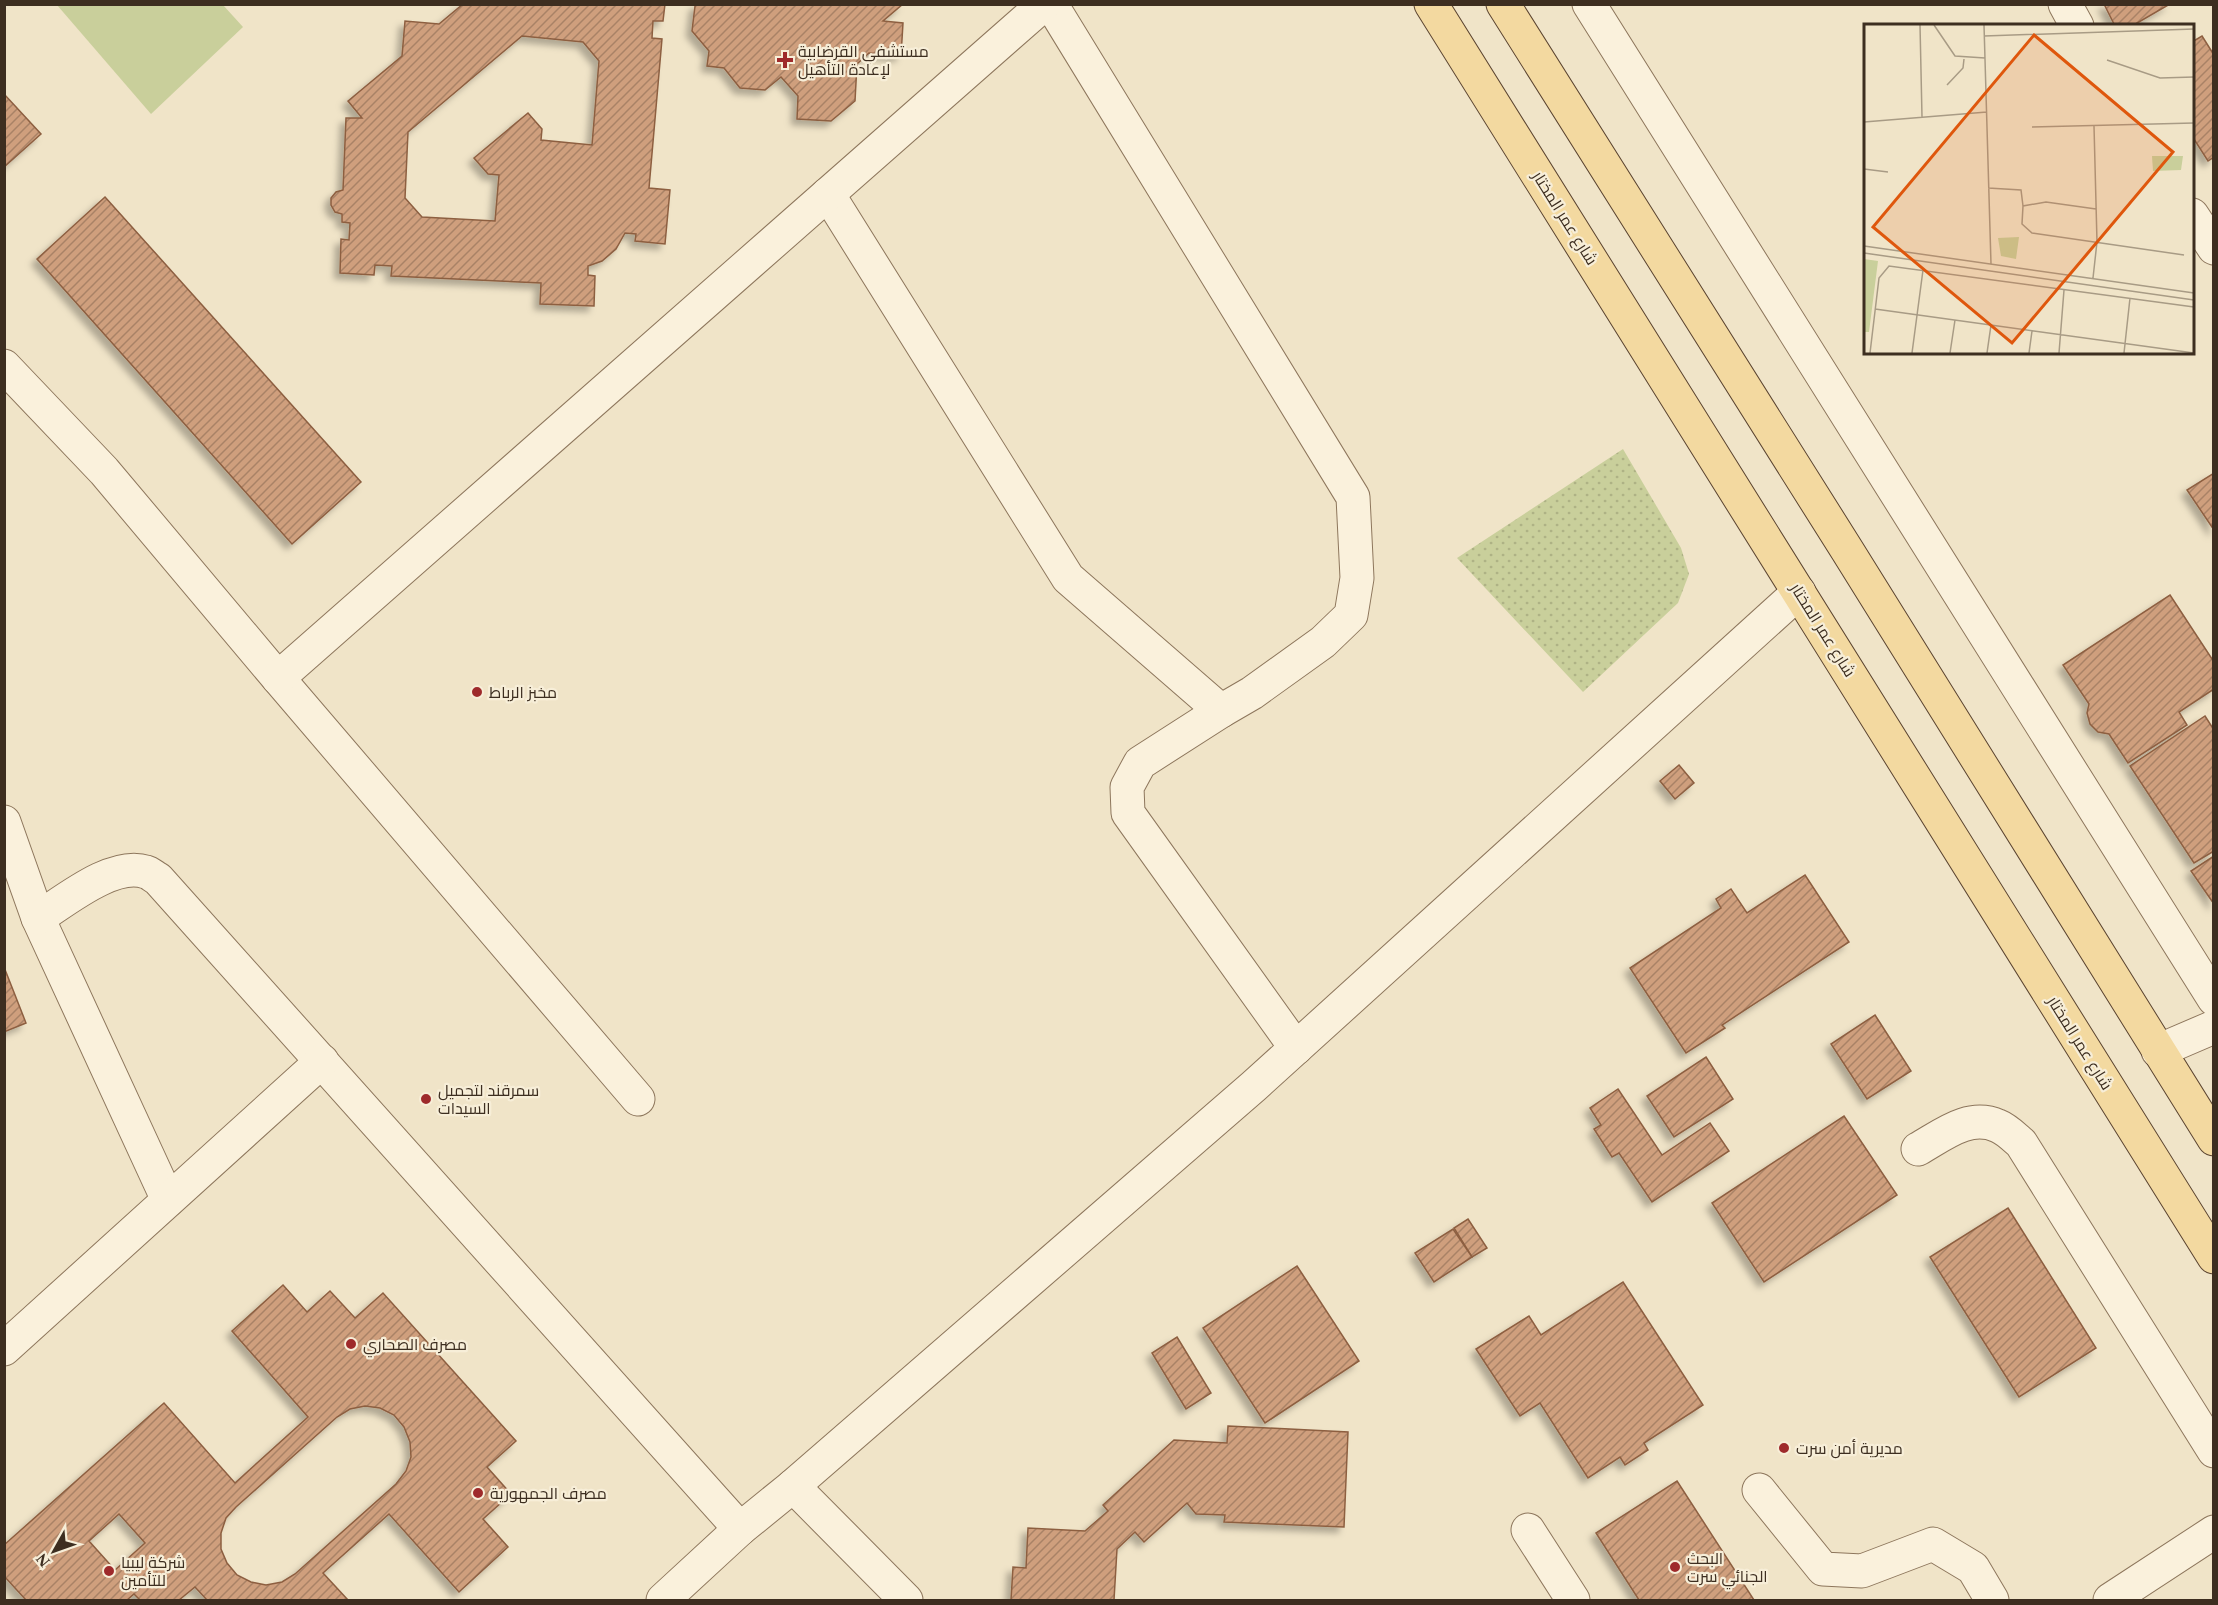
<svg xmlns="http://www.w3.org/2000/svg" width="2218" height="1605" font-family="'Times New Roman',Cairo,serif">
<defs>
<pattern id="park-dots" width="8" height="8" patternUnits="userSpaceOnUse" patternTransform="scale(1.5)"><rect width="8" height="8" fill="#c9cf9b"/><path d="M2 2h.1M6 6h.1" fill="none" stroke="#aeb285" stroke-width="1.8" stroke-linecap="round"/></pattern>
<pattern id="building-hatch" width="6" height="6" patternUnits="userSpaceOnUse" patternTransform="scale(1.5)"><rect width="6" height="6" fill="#cf9f7d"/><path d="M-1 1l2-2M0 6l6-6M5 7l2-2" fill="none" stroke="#a98266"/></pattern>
<filter id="shadow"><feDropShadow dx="-5.5" dy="5.5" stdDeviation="3" flood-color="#0004"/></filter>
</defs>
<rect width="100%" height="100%" fill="#f0e4c8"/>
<path fill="url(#park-dots)" d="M 1623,449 L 1681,548 L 1689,574 L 1678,603 L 1583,692 L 1457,558 Z"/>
<path fill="#c9cf9b" d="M 57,5 L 223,5 L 243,27 L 151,114 Z"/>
<g fill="url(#building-hatch)" stroke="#8d5f41" stroke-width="1.5" fill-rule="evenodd" filter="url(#shadow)">
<path d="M 463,4 L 665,4 L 663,21 L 653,21 L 652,38 L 662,39 L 649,188 L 670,190 L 665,244 L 635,241 L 636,234 L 625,233 L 616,249 L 602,261 L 588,266 L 588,275 L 595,276 L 594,306 L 540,304 L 541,283 L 391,276 L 392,266 L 375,265 L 374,275 L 340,273 L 341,239 L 349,240 L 350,223 L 342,222 L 342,214 L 335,212 L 331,205 L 331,198 L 336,192 L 343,190 L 346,118 L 362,118 L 348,101 L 402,56 L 405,21 L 439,24 ZM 522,36 L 583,42 L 599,61 L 592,145 L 541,140 L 542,129 L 528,113 L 474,158 L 488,174 L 499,175 L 495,221 L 422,217 L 405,198 L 408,132 Z"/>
<path d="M 697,4 L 903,4 L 883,21 L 903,23 L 901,56 L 869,53 L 857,64 L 855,101 L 831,121 L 797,119 L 798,96 L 781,77 L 765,90 L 740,88 L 724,68 L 707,66 L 709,51 L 692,31 L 695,6 Z"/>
<path d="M 2104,4 L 2170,4 L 2132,26 L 2115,26 Z"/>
<path d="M 2202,36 L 2214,55 L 2214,157 L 2208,161 L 2192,136 L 2192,42 Z"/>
<path d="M 4,94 L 41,134 L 4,167 Z"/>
<path d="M 105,197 L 361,482 L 292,544 L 37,259 Z"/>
<path d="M 2214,473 L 2214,530 L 2187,490 Z"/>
<path d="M 2170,595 L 2214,662 L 2214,689 L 2179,712 L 2187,725 L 2128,763 L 2109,734 L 2098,732 L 2090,724 L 2087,713 L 2089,704 L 2063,665 Z"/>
<path d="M 2205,716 L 2214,730 L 2214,851 L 2194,863 L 2130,766 Z"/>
<path d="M 1679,765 L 1694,783 L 1675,799 L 1660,781 Z"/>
<path d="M 2214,856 L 2214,904 L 2191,871 Z"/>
<path d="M 1805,875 L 1849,942 L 1722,1025 L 1725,1028 L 1686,1053 L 1630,968 L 1721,908 L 1716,899 L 1731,889 L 1747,913 Z"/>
<path d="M 4,967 L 26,1023 L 4,1032 Z"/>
<path d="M 1875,1015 L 1911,1071 L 1867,1099 L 1831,1044 Z"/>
<path d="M 1706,1057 L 1733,1099 L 1674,1137 L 1647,1096 Z"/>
<path d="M 1618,1089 L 1662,1155 L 1710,1123 L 1729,1151 L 1652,1202 L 1619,1153 L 1612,1157 L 1594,1129 L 1601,1125 L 1590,1108 Z"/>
<path d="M 1844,1116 L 1897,1195 L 1764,1282 L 1712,1203 Z"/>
<path d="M 2008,1208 L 2096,1348 L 2019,1397 L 1930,1257 Z"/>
<path d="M 1468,1219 L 1487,1248 L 1472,1257 L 1454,1228 Z"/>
<path d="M 1453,1229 L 1472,1257 L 1434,1282 L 1415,1253 Z"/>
<path d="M 1297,1266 L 1359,1361 L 1265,1423 L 1203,1328 Z"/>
<path d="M 1623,1282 L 1703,1405 L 1644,1443 L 1648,1450 L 1625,1465 L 1620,1457 L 1588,1478 L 1540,1403 L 1520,1416 L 1476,1349 L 1529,1316 L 1541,1335 Z"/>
<path d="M 283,1285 L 307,1312 L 330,1291 L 355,1318 L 383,1293 L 516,1441 L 487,1467 L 511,1494 L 483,1519 L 508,1547 L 459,1592 L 389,1514 L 323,1573 L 348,1600 L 207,1600 L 195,1587 L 179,1600 L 140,1600 L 134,1594 L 127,1600 L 26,1600 L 4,1576 L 4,1545 L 164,1403 L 235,1483 L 308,1417 L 232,1331 ZM 365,1406 L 380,1408 L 394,1415 L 404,1427 L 410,1442 L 411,1457 L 406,1471 L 396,1484 L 295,1574 L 282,1582 L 266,1585 L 251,1582 L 237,1575 L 227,1563 L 221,1549 L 221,1533 L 226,1518 L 236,1507 L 337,1417 L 350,1409 ZM 119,1514 L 145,1543 L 115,1570 L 89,1541 Z"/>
<path d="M 1177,1337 L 1211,1393 L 1186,1409 L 1152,1353 Z"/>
<path d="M 1228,1426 L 1348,1432 L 1344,1527 L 1224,1522 L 1225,1515 L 1196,1514 L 1187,1503 L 1144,1542 L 1135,1532 L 1117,1549 L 1114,1600 L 1011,1600 L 1013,1567 L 1026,1568 L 1028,1528 L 1085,1531 L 1108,1511 L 1103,1505 L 1174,1440 L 1227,1443 Z"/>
<path d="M 1677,1481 L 1754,1600 L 1639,1600 L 1596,1533 Z"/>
</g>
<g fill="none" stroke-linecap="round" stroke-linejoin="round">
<g stroke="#8d765c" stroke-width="35">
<g id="minor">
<path d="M 1589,4 L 2214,999"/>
<path d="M 2065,4 L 2077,26"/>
<path d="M 828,194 L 1068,578 L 1221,711 L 1252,693 L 1323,642 L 1351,615 L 1357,578 L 1353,497 L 1051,4"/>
<path d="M 2192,215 L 2214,248"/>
<path d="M 4,366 L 104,471 L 278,678 L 638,1099"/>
<path d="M 278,678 L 1044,4"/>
<path d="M 1221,711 L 1140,763 L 1127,787 L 1128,813 L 1296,1048"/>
<path d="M 4,822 L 38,918 L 168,1200"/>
<path d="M 38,918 C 65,901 113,861 146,872 C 150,873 154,877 158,879 L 740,1529"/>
<path d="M 2158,1051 L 2214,1027"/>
<path d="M 1918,1149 C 1943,1135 1969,1113 1998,1126 C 2006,1129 2014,1137 2021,1143 L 2214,1451"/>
<path d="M 4,1349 L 322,1061"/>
<path d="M 793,1486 L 906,1600"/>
<path d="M 1759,1490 L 1823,1569 L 1862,1571 L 1933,1544 L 1973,1568 L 1992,1600"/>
<path d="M 1528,1530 L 1573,1600"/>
<path d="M 663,1600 L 740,1529 L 793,1486 L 1254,1086 L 1799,592"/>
<path d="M 2110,1600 L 2214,1532"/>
</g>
</g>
<g stroke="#5b4430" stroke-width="35">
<g id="major">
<path d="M 1431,4 L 2214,1257"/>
<path d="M 1503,4 L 1847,550 L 2214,1139"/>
</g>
</g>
<use href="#minor" stroke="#faf1dc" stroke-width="33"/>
<use href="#major" stroke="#f3d9a0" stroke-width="33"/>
</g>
<g fill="#9e2a2b" stroke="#f7eed8" stroke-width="2">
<path d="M782 51h6v6h6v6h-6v6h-6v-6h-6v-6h6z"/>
<circle cx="477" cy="692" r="6"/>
<circle cx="426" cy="1099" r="6"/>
<circle cx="351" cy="1344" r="6"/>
<circle cx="1784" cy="1448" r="6"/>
<circle cx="478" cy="1493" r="6"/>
<circle cx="1675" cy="1567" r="6"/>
<circle cx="109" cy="1571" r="6"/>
</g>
<g text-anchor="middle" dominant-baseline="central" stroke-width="4.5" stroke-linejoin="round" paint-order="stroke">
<g font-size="16" fill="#3d2e20" stroke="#f7eed8" text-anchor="start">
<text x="798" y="51">مستشفي القرضابية<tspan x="798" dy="18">لإعادة التأهيل</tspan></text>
<text x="489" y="692">مخبز الرباط</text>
<text x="438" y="1090">سمرقند لتجميل<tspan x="438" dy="18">السيدات</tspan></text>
<text x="363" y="1344">مصرف الصحاري</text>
<text x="1796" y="1448">مديرية أمن سرت</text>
<text x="490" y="1493">مصرف الجمهورية</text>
<text x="1687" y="1558">البحث<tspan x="1687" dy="18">الجنائي سرت</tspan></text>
<text x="121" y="1562">شركة ليبيا<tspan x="121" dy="18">للتأمين</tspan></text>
</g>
<g font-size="16" fill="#3d2e20" stroke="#f7eed8">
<text transform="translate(1565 218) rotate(58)">شارع عمر المختار</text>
<text transform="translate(1823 630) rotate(58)">شارع عمر المختار</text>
<text transform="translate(2080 1043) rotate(58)">شارع عمر المختار</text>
</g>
</g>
<g transform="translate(1864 24)">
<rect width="330" height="330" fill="#f0e4c8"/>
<path d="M 155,213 L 152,235 L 137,232 L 134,214 ZM 0,235 L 14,237 L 5,308 L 0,308 Z" fill="#c9cf9b"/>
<path d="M 288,132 L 319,132 L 317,146 L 289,147 Z" fill="#c9cf9b"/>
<path fill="none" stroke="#a89b85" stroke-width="1.5" d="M 56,1 L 58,93M 70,1 L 91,32 L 121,34M 120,1 L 127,240M 120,12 L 330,5M 243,36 L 296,54 L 330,53M 83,61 L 99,44 L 100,35M 0,98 L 123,88M 168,103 L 330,99M 0,145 L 24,148M 124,164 L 157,166 L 159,182M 232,185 L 182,178 L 159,182 L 158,200 L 168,209 L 320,231M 0,222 L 330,269M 0,229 L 330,276M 229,254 L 233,218 L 230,102M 11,285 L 330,329M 6,329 L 15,254 L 25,242 L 330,283M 48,329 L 59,246M 86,329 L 91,296M 123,329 L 127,301M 165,329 L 168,307M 195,329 L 200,266M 260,329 L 266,274"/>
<path fill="#df570d" fill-opacity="0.15" stroke="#df570d" stroke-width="3" d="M 170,11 L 309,128 L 148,319 L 9,203 Z"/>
<rect width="330" height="330" fill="none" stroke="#3d2e20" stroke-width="3"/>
</g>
<rect width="2218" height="1605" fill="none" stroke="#3d2e20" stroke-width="12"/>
<g transform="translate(54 1551) rotate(230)" stroke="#f7eed8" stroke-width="4.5" paint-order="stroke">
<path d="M0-4.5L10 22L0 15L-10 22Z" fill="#3d2e20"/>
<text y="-9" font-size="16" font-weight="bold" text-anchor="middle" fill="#3d2e20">N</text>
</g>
</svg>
